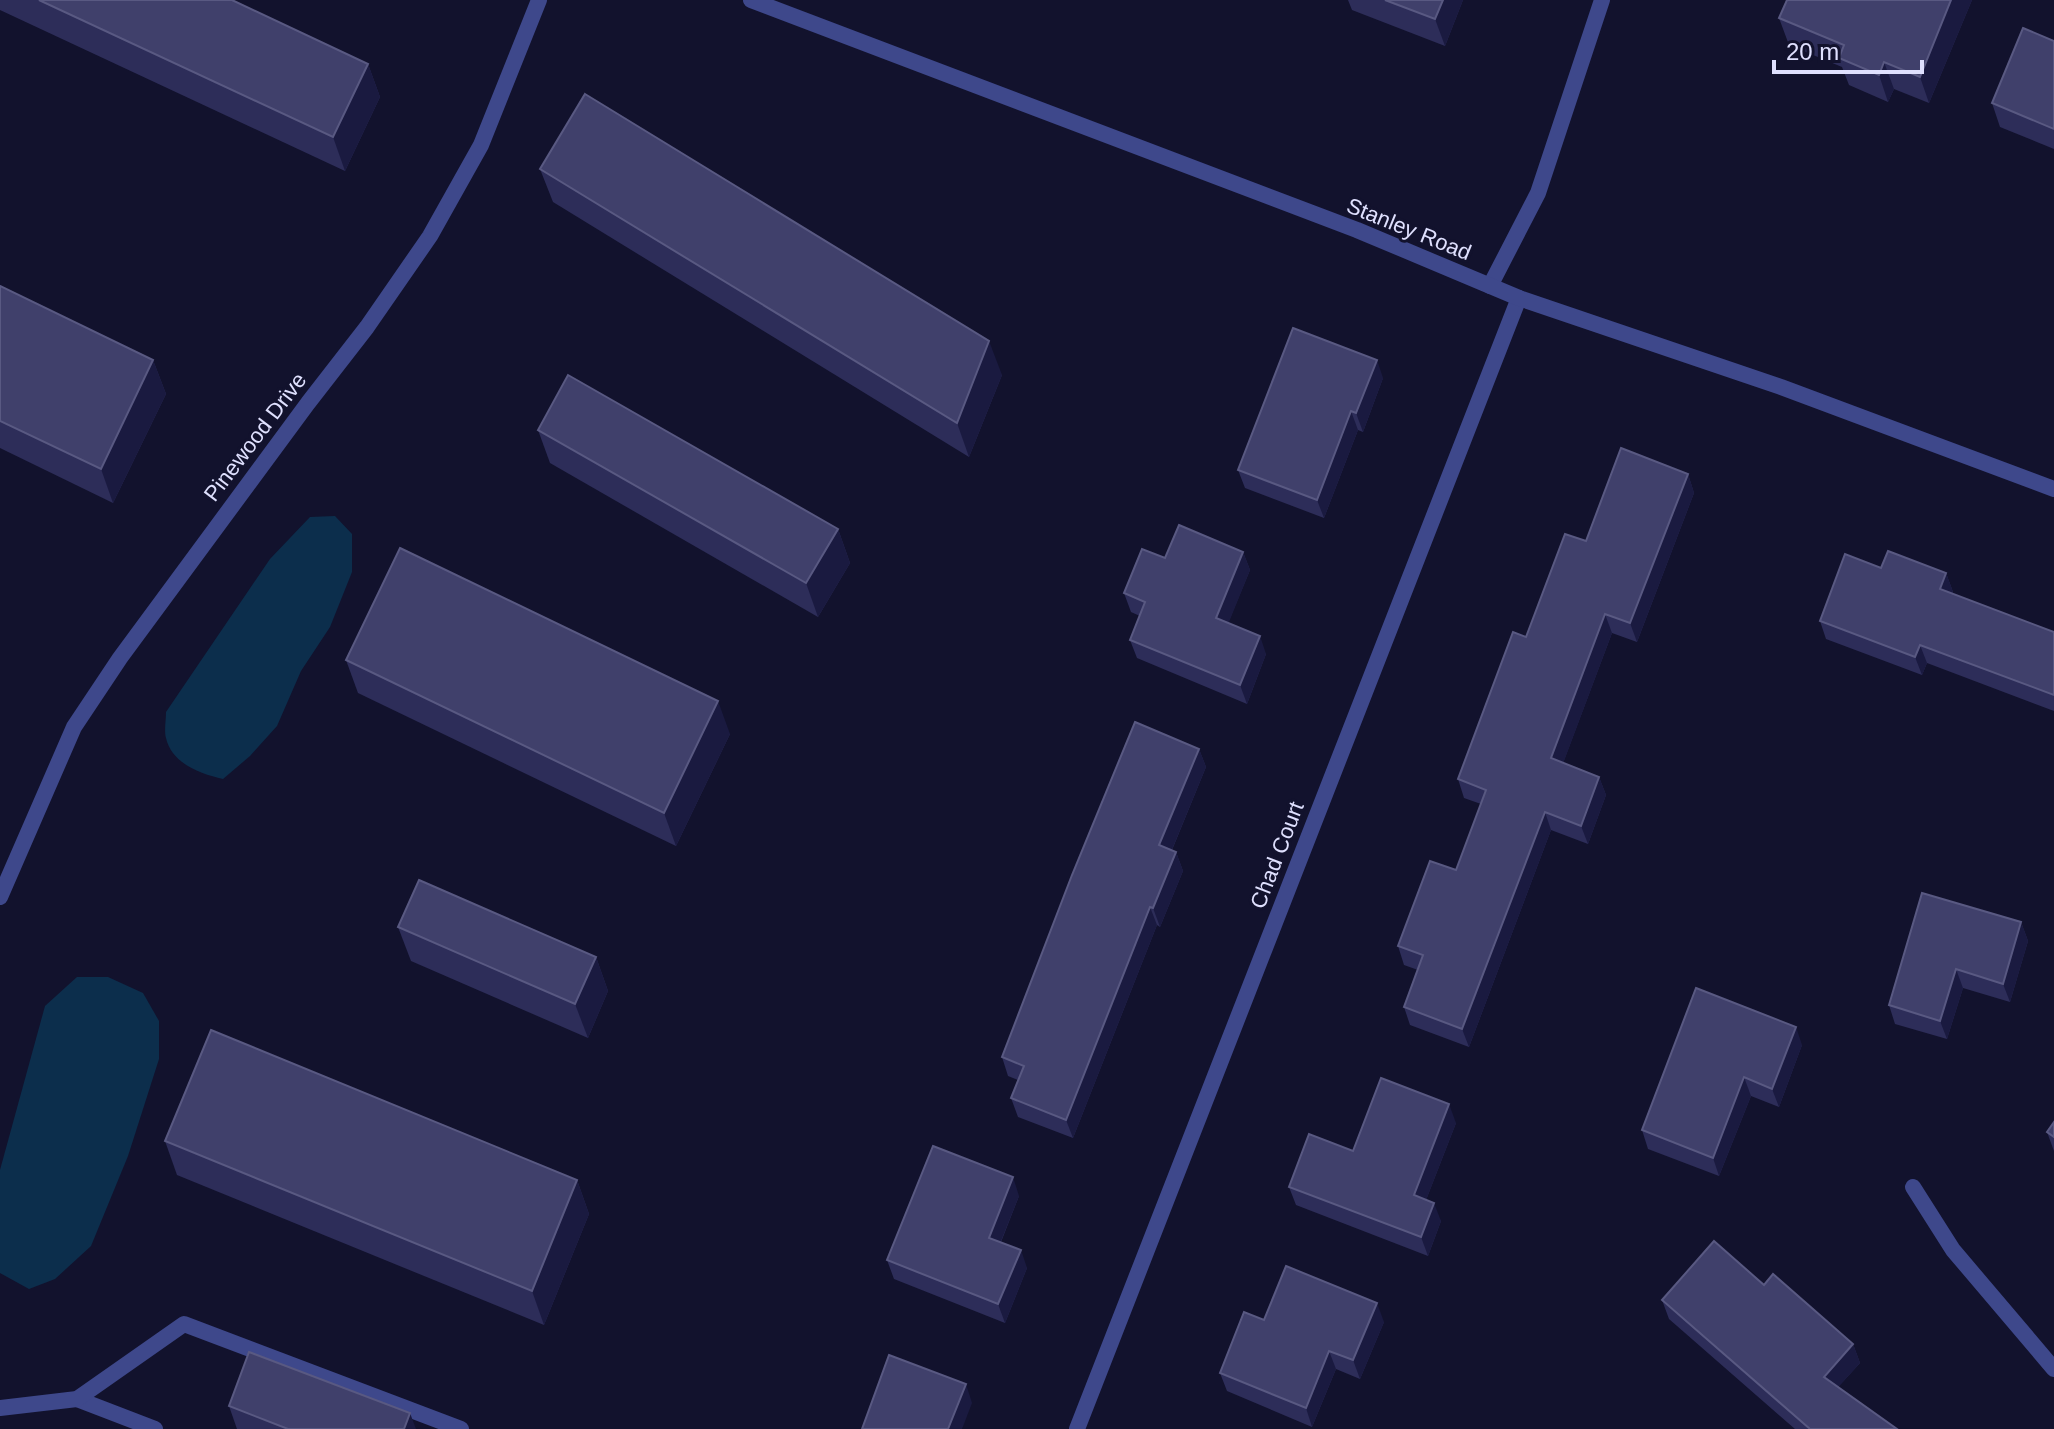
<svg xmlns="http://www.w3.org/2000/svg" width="2054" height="1429" font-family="Arial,sans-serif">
<rect width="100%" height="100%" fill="#12122d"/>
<g fill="#0c2e4c">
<path d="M 335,516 L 352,534 L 352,572 L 330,627 L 301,671 L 277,726 L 250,756 L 223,779 C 201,774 172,764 166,738 C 164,731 166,720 166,712 L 270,559 L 310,517 Z"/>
<path d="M 77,977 L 108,977 L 143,993 L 159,1021 L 159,1059 L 128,1156 L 91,1246 L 55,1279 L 29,1289 L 0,1273 L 0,1170 L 45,1006 Z"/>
</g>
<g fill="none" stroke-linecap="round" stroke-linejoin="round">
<g stroke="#3e488b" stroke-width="16">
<path d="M 77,1399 L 155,1429"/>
<path d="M 0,1408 L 77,1399 L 184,1324 L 461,1429"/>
</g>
<g stroke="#3e488b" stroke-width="16">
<path d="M 1490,286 L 1538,193 L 1602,0"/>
<path d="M 0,897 L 74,727 L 120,658 L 308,403 L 367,327 L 430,236 L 481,145 L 539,0"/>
<path d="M 1913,1187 L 1953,1250 L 2054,1369"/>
<path d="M 1077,1429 L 1519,298"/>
</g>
<path stroke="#3e488b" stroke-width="16" d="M 751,0 L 1357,230 L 1519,298 L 1781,387 L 2054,489"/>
</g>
<g fill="#2d2d59">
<path d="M 0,0 L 232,0 L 368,64 L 380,97 L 345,171 L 0,10 Z"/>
<path d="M 1348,0 L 1463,0 L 1445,46 L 1352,10 Z"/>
<path d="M 1787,0 L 1972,0 L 1929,103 L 1894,89 L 1888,102 L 1849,85 L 1842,67 L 1789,45 L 1779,18 Z"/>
<path d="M 2054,41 L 2054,149 L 2000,127 L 1992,103 Z"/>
<path d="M 540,169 L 1002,375 L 969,457 L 553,202 Z"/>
<path d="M 0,286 L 153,360 L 166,394 L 113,503 L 0,448 Z"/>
<path d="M 1383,378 L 1363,432 L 1358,430 L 1324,518 L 1245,488 L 1238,470 Z"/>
<path d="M 538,430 L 838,529 L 850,563 L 818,617 L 550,463 Z"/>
<path d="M 1688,474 L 1694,493 L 1637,642 L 1612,633 L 1563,763 L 1599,777 L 1606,795 L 1588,844 L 1551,830 L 1469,1047 L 1410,1025 L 1404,1007 L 1418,970 L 1404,965 L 1398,946 L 1456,870 L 1481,804 L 1464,798 L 1458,779 L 1526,637 L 1586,541 Z"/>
<path d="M 1243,552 L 1250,570 L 1228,623 L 1266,654 L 1247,704 L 1137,658 L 1130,640 L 1140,616 L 1131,612 L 1124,593 L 1165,558 Z"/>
<path d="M 1881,568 L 1946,573 L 1953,592 L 1952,594 L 2054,632 L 2054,711 L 1927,663 L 1922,675 L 1826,639 L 1820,621 Z"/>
<path d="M 346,660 L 730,734 L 676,846 L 358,693 Z"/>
<path d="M 1199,749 L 1206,767 L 1172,850 L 1176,852 L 1183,871 L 1160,927 L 1157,925 L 1073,1138 L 1018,1117 L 1011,1098 L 1018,1080 L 1008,1076 L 1002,1057 Z"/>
<path d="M 2021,922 L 2028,941 L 2010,1002 L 1963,988 L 1947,1039 L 1895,1024 L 1889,1005 Z"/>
<path d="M 398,927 L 596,957 L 608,991 L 588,1038 L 411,961 Z"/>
<path d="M 1802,1045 L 1779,1107 L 1751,1096 L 1719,1176 L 1648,1149 L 1642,1130 Z"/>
<path d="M 2054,1122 L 2054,1151 L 2047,1132 Z"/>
<path d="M 1456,1123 L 1426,1200 L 1441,1221 L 1428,1256 L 1296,1205 L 1289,1187 Z"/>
<path d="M 165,1141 L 577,1180 L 589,1214 L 544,1325 L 177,1175 Z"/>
<path d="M 1019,1196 L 1001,1242 L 1027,1268 L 1005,1323 L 894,1279 L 887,1260 Z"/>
<path d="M 1764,1285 L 1853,1344 L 1860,1363 L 1838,1387 L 1897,1429 L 1795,1429 L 1669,1319 L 1662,1300 Z"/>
<path d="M 1384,1322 L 1360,1379 L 1336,1369 L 1312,1427 L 1227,1391 L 1220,1373 Z"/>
<path d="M 229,1406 L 416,1429 L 237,1429 Z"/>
</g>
<g fill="#1a1a40">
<path d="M 1443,0 L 1463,0 L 1445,46 L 1435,19 Z"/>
<path d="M 1951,0 L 1972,0 L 1929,103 L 1920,77 Z"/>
<path d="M 1884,62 L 1894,89 L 1888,102 L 1879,75 Z"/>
<path d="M 368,64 L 380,97 L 345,171 L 333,137 Z"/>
<path d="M 989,341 L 1002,375 L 969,457 L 957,423 Z"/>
<path d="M 153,360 L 166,394 L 113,503 L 101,469 Z"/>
<path d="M 1377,360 L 1383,378 L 1363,432 L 1356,413 Z"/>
<path d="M 1351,411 L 1358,430 L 1324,518 L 1317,500 Z"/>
<path d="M 1688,474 L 1694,493 L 1637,642 L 1630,623 Z"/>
<path d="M 838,529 L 850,563 L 818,617 L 806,583 Z"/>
<path d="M 1243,552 L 1250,570 L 1223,637 L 1216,618 Z"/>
<path d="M 1946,573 L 1953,592 L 1946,608 L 1940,589 Z"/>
<path d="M 1605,614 L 1612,633 L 1558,777 L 1551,758 Z"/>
<path d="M 1260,636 L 1266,654 L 1247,704 L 1240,685 Z"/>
<path d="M 1920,645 L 1927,663 L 1922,675 L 1915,657 Z"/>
<path d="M 718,701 L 730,734 L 676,846 L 664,813 Z"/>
<path d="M 1199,749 L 1206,767 L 1166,864 L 1159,845 Z"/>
<path d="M 1599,777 L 1606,795 L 1588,844 L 1581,826 Z"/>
<path d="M 1545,812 L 1551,830 L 1469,1047 L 1462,1029 Z"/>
<path d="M 1176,852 L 1183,871 L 1160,927 L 1153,908 Z"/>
<path d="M 1150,907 L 1157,925 L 1073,1138 L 1066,1120 Z"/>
<path d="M 2021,922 L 2028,941 L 2010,1002 L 2003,984 Z"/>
<path d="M 596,957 L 608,991 L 588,1038 L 575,1004 Z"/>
<path d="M 1956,969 L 1963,988 L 1947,1039 L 1940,1021 Z"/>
<path d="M 1796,1027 L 1802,1045 L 1779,1107 L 1772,1089 Z"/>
<path d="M 1744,1077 L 1751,1096 L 1719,1176 L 1713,1158 Z"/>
<path d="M 1449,1104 L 1456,1123 L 1421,1213 L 1414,1195 Z"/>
<path d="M 1013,1177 L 1019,1196 L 995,1256 L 989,1238 Z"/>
<path d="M 577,1180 L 589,1214 L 544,1325 L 532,1291 Z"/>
<path d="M 1434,1203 L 1441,1221 L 1428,1256 L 1421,1237 Z"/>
<path d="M 1021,1250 L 1027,1268 L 1005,1323 L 998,1304 Z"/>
<path d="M 1377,1303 L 1384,1322 L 1360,1379 L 1353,1360 Z"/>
<path d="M 1853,1344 L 1860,1363 L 1831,1395 L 1824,1377 Z"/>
<path d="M 1329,1351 L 1336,1369 L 1312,1427 L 1306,1408 Z"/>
<path d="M 966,1384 L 972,1403 L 962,1429 L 948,1429 Z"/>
<path d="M 410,1413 L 416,1429 L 404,1429 Z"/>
</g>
<g fill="#40406b" stroke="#595982" stroke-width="2">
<path d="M 39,0 L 232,0 L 368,64 L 333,137 Z"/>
<path d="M 1385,0 L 1443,0 L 1435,19 Z"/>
<path d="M 1787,0 L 1951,0 L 1920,77 L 1884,62 L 1879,75 L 1839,58 L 1844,45 L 1779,18 Z"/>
<path d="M 2023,28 L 2054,41 L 2054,129 L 1992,103 Z"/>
<path d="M 585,94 L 989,341 L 957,423 L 540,169 Z"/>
<path d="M 0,286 L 153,360 L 101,469 L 0,421 Z"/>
<path d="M 1293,328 L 1377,360 L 1356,413 L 1351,411 L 1317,500 L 1238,470 Z"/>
<path d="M 568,375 L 838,529 L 806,583 L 538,430 Z"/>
<path d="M 1621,448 L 1688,474 L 1630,623 L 1605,614 L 1551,758 L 1599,777 L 1581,826 L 1545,812 L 1462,1029 L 1404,1007 L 1423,955 L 1398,946 L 1430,861 L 1456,870 L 1486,790 L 1458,779 L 1513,632 L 1526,637 L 1565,534 L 1586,541 Z"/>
<path d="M 1179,525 L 1243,552 L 1216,618 L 1260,636 L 1240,685 L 1130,640 L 1145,602 L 1124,593 L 1142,549 L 1165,558 Z"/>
<path d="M 400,548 L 718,701 L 664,813 L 346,660 Z"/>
<path d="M 1888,551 L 1946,573 L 1940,589 L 2054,632 L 2054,695 L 1920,645 L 1915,657 L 1820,621 L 1845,554 L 1881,568 Z"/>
<path d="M 1135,722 L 1199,749 L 1159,845 L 1176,852 L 1153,908 L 1150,907 L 1066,1120 L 1011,1098 L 1024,1066 L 1002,1057 L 1072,875 Z"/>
<path d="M 419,880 L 596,957 L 575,1004 L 398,927 Z"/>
<path d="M 1922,893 L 2021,922 L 2003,984 L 1956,969 L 1940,1021 L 1889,1005 Z"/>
<path d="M 1696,988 L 1796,1027 L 1772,1089 L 1744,1077 L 1713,1158 L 1642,1130 Z"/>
<path d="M 211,1030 L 577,1180 L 532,1291 L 165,1141 Z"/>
<path d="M 1381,1078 L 1449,1104 L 1414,1195 L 1434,1203 L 1421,1237 L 1289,1187 L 1309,1134 L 1353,1151 Z"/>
<path d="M 2054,1122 L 2054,1137 L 2047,1132 Z"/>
<path d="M 933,1146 L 1013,1177 L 989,1238 L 1021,1250 L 998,1304 L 887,1260 Z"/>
<path d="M 1714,1241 L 1764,1285 L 1773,1274 L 1853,1344 L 1824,1377 L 1897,1429 L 1810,1429 L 1662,1300 Z"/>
<path d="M 1286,1266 L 1377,1303 L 1353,1360 L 1329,1351 L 1306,1408 L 1220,1373 L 1244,1312 L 1264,1320 Z"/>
<path d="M 249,1352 L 410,1413 L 404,1429 L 288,1429 L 229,1406 Z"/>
<path d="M 889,1355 L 966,1384 L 948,1429 L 862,1429 Z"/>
</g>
<g text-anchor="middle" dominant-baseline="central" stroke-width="6" stroke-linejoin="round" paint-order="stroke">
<g font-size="22" fill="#dfe0fe" stroke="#12122d">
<text transform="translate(1409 229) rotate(22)">Stanley Road</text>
<text transform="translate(255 437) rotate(-53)">Pinewood Drive</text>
<text transform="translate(1277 855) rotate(-69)">Chad Court</text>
</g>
</g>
<path d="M1774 60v12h148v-12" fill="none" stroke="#dfe0fe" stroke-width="4"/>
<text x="1786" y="60" font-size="24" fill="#dfe0fe" stroke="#12122d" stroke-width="6" paint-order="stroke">20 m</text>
</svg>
